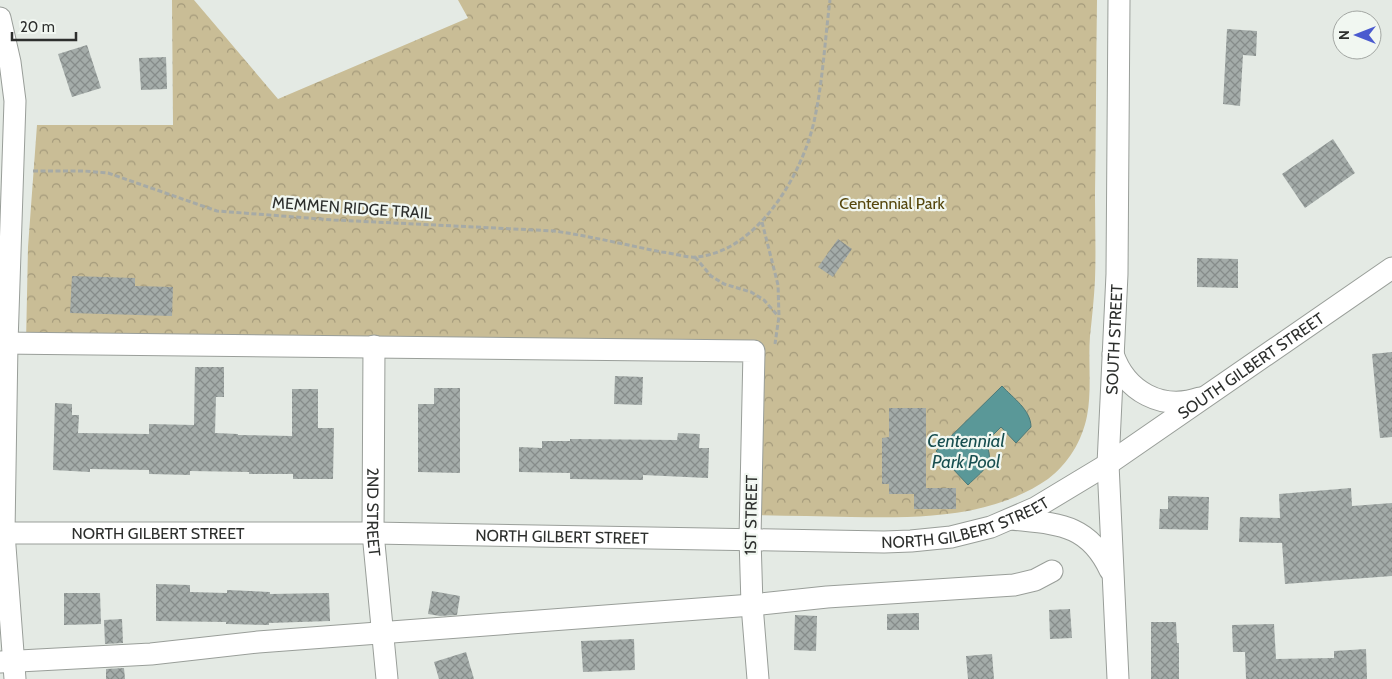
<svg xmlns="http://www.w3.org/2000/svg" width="1392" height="679" font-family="Cabin,sans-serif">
<defs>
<pattern id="park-crowns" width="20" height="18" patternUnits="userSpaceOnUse" patternTransform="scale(1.25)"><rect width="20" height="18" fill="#c9bd96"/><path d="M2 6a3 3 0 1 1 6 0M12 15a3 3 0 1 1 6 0" fill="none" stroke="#a49a7b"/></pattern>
<pattern id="building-cross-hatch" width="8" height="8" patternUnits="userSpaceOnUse" patternTransform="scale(1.25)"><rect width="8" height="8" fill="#a4aca9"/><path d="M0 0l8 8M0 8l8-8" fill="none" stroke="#868c8a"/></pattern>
</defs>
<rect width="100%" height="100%" fill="#e4eae4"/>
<path fill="url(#park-crowns)" d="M 172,0 L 194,0 L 278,99 L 468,18 L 458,0 L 1097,0 C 1096,65 1096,131 1095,196 C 1095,224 1096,252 1095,280 C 1094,299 1092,317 1090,336 C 1088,362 1092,390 1087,416 C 1082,441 1068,464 1048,479 C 990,519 917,518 851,517 C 817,516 784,516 751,515 L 754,352 L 26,343 L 28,247 L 37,125 L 173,125 Z"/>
<path fill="#5a9898" stroke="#4c7878" d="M 1002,386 C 1013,398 1031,410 1031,427 L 1016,443 L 1001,427 L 985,443 C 997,463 982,471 968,485 L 936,451 Z"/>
<g fill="url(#building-cross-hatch)">
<path d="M 1227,29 L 1257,31 L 1256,56 L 1243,55 L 1240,106 L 1223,104 Z"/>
<path d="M 87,45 L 101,88 L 72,97 L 58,54 Z"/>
<path d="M 166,57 L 167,89 L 141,90 L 139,58 Z"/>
<path d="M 1333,139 L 1355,173 L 1305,208 L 1282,174 Z"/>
<path d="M 838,239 L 852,249 L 833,277 L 818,267 Z"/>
<path d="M 1197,258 L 1238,259 L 1238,288 L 1197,287 Z"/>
<path d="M 72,276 L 135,278 L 135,286 L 173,287 L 172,316 L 70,313 Z"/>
<path d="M 1392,352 L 1392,437 L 1380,438 L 1372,354 Z"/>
<path d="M 195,367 L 224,367 L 224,397 L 216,397 L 215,433 L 238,434 L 238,435 L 292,436 L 292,389 L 318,389 L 318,428 L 334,428 L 333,479 L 293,479 L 293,474 L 249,474 L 249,472 L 190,471 L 190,475 L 149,474 L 149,470 L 90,469 L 90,472 L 53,470 L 55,403 L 72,404 L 72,415 L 79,415 L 78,433 L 149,434 L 149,424 L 194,425 Z"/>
<path d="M 615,376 L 643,377 L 642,405 L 614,404 Z"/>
<path d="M 434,388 L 460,388 L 460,473 L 418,472 L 418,404 L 434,404 Z"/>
<path d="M 889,408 L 926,408 L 926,488 L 956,488 L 956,509 L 914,509 L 914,494 L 889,494 L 889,484 L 882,484 L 882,438 L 889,437 Z"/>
<path d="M 678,433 L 700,434 L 699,448 L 709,448 L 708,478 L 643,475 L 643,480 L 570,479 L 570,473 L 519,472 L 519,447 L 542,448 L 542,441 L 570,441 L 570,439 L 677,440 Z"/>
<path d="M 1351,488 L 1352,506 L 1392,503 L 1392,576 L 1285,584 L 1282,543 L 1239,542 L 1240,517 L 1280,518 L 1279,494 Z"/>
<path d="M 1168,496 L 1209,497 L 1208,530 L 1159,529 L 1160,509 L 1168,509 Z"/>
<path d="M 156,584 L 190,585 L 190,592 L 227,593 L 227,590 L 270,592 L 270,594 L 329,593 L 330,621 L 269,623 L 269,625 L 226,624 L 226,622 L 156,621 Z"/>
<path d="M 432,591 L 460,596 L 457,615 L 440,616 L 428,614 Z"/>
<path d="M 64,593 L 100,593 L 101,624 L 64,625 Z"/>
<path d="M 1070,609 L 1072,638 L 1050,639 L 1049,610 Z"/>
<path d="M 919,613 L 919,630 L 887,630 L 887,614 Z"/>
<path d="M 795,615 L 817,616 L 816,651 L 794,650 Z"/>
<path d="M 122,619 L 123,643 L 105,644 L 104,620 Z"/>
<path d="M 1151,622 L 1176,622 L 1177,643 L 1179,643 L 1179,679 L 1151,679 Z"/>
<path d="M 1274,624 L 1276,659 L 1334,658 L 1334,651 L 1366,649 L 1367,679 L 1246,679 L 1245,652 L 1233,652 L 1232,625 Z"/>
<path d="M 634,639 L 635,670 L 583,672 L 581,641 Z"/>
<path d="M 466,652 L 474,679 L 439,679 L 434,662 Z"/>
<path d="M 992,654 L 994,679 L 968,679 L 966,656 Z"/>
<path d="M 124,668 L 125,679 L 106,679 L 106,669 Z"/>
</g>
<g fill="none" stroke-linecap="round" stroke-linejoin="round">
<g stroke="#999e99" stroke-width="23">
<g id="minor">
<path d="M 0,18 L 10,62 L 15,101 L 7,343 L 4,533 L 15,679"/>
<path d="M 0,343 L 754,351 L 750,538 L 752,605 L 758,679"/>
<path id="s1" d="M 374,346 L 373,533 L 387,679"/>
<path d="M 1113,354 C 1126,392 1162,411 1200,398"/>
<path d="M 1011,519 C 1057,524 1088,523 1110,570"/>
<path id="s2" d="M 0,533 L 373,533 L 884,542 L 911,541 L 951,537 L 991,527 L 1035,508 L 1108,464 L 1392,268"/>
<path d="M 0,662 L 151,654 L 258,642 L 752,605 L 827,597 L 1014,585 L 1035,580 L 1052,571"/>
<path id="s3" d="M 1118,679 L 1108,464 L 1117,274 L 1119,0"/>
</g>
</g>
<g stroke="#a6aaa6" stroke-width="3" stroke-dasharray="5 2.5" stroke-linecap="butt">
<path d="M 33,171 L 84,171 L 108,173 L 217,211 L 334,220 L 554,231 C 590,236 626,245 662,252 C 673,253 686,258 696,257 C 758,252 804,172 815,117 C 823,79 825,39 830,0"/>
<path d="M 762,222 L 778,285 L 779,316 L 775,344"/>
<path d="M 695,257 L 711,276 L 724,284 L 751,292 L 764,300 L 778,316"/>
</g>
<use href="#minor" stroke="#fff" stroke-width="21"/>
</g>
<g text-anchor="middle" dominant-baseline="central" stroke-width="4.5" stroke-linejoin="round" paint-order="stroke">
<g font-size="16" fill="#55460c" stroke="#f1f7f1">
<text x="892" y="203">Centennial Park</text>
</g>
<g font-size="16" fill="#2d2f2d" stroke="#f1f7f1">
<text transform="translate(352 208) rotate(4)">MEMMEN RIDGE TRAIL</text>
<text stroke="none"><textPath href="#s3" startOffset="340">SOUTH STREET</textPath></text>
<text stroke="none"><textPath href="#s2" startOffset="1299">SOUTH GILBERT STREET</textPath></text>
<text stroke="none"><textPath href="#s1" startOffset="166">2ND STREET</textPath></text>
<text transform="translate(751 515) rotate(-89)">1ST STREET</text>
<text stroke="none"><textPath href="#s2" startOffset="968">NORTH GILBERT STREET</textPath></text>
<text stroke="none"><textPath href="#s2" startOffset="158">NORTH GILBERT STREET</textPath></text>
<text stroke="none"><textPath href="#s2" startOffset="562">NORTH GILBERT STREET</textPath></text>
</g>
<g font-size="18" font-style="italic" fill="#174e4f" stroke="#f1f7f1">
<text x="966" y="441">Centennial<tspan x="966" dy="21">Park Pool</tspan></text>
</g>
</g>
<g transform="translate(1357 35) rotate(270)"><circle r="24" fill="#f1f7f1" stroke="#a3a7a3"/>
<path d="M0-4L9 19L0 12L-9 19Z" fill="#4a5acf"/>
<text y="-8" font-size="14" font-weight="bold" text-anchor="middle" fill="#2d2f2d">N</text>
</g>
<path d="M12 32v8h64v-8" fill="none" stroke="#2d2f2d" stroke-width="2.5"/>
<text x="20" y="32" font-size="15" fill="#2d2f2d" stroke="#f1f7f1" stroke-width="4" paint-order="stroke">20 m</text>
</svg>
